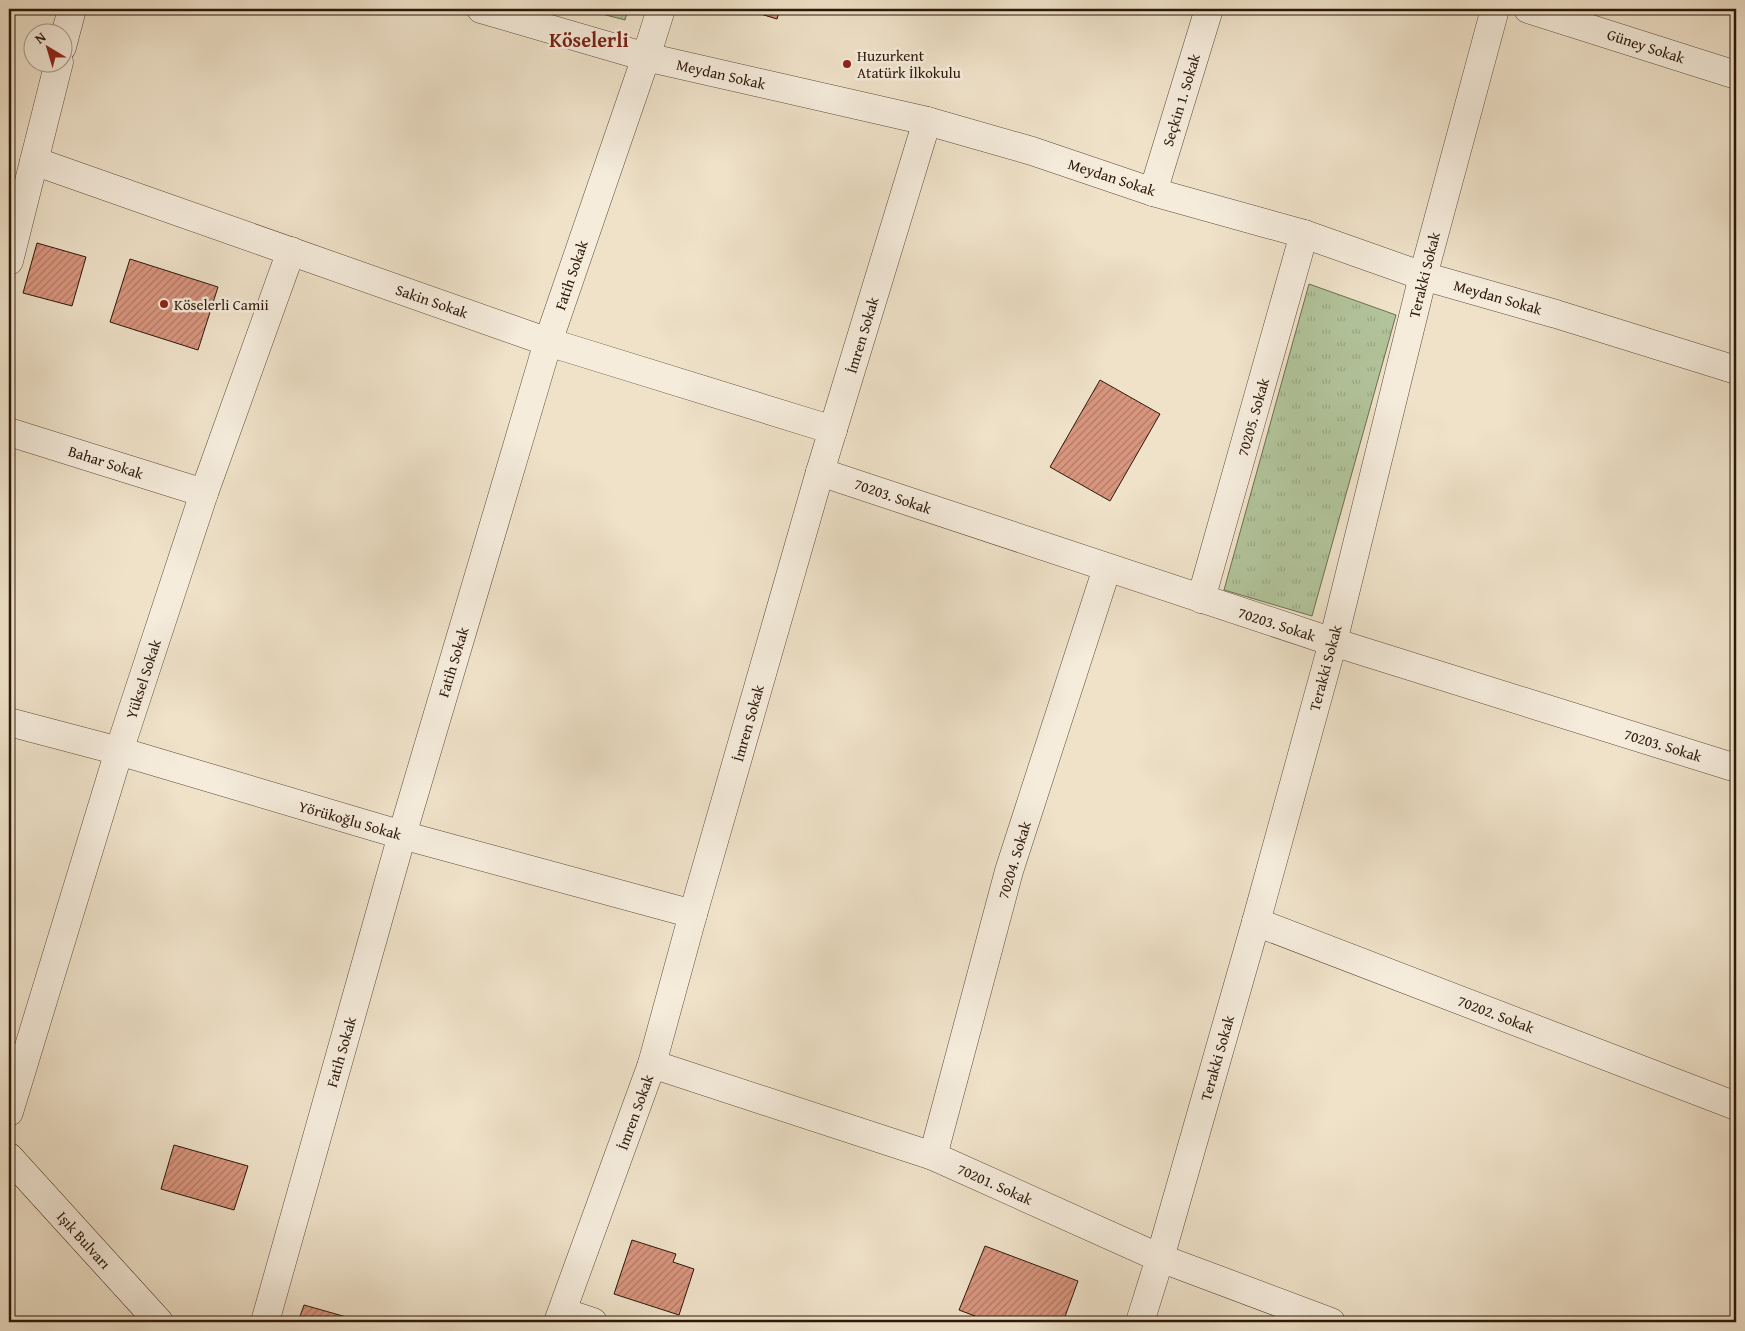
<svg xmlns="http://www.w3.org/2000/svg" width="1745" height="1331" font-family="'Gentium Book Plus',serif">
<defs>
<pattern id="park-tufts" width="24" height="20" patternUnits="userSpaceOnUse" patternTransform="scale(1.25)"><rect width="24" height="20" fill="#b2c49b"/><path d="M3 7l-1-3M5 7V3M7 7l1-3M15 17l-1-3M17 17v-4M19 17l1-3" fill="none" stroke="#99a884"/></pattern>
<pattern id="building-hatch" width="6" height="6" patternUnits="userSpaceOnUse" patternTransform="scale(1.25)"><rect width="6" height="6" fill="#d9967f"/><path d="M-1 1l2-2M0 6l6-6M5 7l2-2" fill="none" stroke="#b07966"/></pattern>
</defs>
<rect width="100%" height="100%" fill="#efe2c9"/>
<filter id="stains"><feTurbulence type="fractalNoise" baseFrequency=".004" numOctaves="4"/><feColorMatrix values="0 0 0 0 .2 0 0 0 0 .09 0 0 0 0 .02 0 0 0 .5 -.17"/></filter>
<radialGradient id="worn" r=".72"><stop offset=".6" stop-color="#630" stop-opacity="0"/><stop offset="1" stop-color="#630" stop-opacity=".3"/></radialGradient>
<g fill="url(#park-tufts)" stroke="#6f6e52">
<path d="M 583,9 L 628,9 L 625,20 Z"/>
<path d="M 1309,284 L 1396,315 L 1312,616 L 1224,590 Z"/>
</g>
<g fill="url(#building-hatch)" stroke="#2c1808">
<path d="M 744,9 L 780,9 L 777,19 Z"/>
<path d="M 37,243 L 86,257 L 72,306 L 23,293 Z"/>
<path d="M 130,259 L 218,287 L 198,350 L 110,322 Z"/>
<path d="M 1100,380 L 1160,414 L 1110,501 L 1050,467 Z"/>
<path d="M 174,1145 L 248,1166 L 234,1210 L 161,1189 Z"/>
<path d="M 632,1240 L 676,1254 L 673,1262 L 694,1269 L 679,1315 L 614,1294 Z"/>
<path d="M 985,1246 L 1078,1281 L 1063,1322 L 991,1322 L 959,1310 Z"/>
<path d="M 304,1305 L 364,1322 L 298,1322 Z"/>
</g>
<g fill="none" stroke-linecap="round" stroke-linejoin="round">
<g stroke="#5d4a38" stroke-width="29">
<g id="minor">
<path d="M 481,9 L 646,57 L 927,121 L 1032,151 L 1153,192 L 1304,234 L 1423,276 L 1556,314 L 1736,370"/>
<path d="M 1528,9 L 1736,75"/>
<path d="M 62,47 L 72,9"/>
<path d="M 34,161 L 548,342 L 833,430"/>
<path d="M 1153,192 L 1209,9"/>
<path d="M 9,261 L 59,62"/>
<path d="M 9,432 L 204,493"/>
<path d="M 820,472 L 1333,642 L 1736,768"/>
<path d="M 1201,599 L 1304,234"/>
<path d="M 9,722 L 119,751 L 402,835 L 693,914"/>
<path d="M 1256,922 L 1736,1106"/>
<path d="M 652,1064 L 933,1156 L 1160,1258 L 1331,1322"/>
<path d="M 9,1112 L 119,751 L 204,493 L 291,251"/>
<path d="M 933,1156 L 1009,871 L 1107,568"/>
<path d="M 563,1312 L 593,1322"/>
<path d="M 265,1322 L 402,835 L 548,342 L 646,57 L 661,9"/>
<path d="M 558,1322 L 652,1064 L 693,914 L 820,472 L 927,121"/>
<path d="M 1140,1322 L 1160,1258 L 1256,922 L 1333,642 L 1423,276 L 1495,9"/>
</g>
</g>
<g stroke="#2c1808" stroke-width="29">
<path id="secondary" d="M 9,1157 L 159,1322"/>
</g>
<use href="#minor" stroke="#f5ecdc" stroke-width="28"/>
<use href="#secondary" stroke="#f5ecdc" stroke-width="28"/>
</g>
<g fill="#8f2418" stroke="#f5ecdc" stroke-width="2">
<circle cx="847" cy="64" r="5"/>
<circle cx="164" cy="304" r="5"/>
</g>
<g text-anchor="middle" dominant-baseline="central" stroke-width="5" stroke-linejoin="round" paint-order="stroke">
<g font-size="15" fill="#2c1808" stroke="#f5ecdc">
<text transform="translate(1646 46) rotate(18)">Güney Sokak</text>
<text transform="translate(721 74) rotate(13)">Meydan Sokak</text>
<text transform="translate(1181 100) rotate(-73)">Seçkin 1. Sokak</text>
<text transform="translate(1112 177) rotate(18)">Meydan Sokak</text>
<text transform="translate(571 275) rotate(-71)">Fatih Sokak</text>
<text transform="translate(1424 275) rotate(-76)">Terakki Sokak</text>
<text transform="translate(1498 297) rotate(16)">Meydan Sokak</text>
<text transform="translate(432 301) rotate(19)">Sakin Sokak</text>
<text transform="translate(862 335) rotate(-73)">İmren Sokak</text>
<text transform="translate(1253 417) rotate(-74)">70205. Sokak</text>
<text transform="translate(106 462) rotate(18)">Bahar Sokak</text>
<text transform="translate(893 496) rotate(19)">70203. Sokak</text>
<text transform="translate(1277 624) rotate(18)">70203. Sokak</text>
<text transform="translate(453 662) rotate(-73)">Fatih Sokak</text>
<text transform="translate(1325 668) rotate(-75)">Terakki Sokak</text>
<text transform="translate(143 679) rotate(-72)">Yüksel Sokak</text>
<text transform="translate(748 723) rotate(-74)">İmren Sokak</text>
<text transform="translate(1663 745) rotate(17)">70203. Sokak</text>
<text transform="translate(350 820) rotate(16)">Yörükoğlu Sokak</text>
<text transform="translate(1014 860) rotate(-73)">70204. Sokak</text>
<text transform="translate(1496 1014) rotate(21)">70202. Sokak</text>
<text transform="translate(341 1052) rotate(-74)">Fatih Sokak</text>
<text transform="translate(1217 1058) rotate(-74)">Terakki Sokak</text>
<text transform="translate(635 1112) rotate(-70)">İmren Sokak</text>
<text transform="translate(995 1184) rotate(24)">70201. Sokak</text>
<text transform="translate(84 1240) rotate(48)">Işık Bulvarı</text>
</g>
<g font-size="15" fill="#2c1808" stroke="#f5ecdc" text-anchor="start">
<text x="857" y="55">Huzurkent<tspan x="857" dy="17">Atatürk İlkokulu</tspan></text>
<text x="174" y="304">Köselerli Camii</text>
</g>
<g font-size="20" font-weight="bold" fill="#7a1f14" stroke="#f5ecdc">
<text x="589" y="39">Köselerli</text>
</g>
</g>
<rect width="1745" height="1331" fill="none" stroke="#efe2c9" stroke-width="30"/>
<rect x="10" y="10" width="1725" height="1311" fill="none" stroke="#2c1808" stroke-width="2.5"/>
<rect x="15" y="15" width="1715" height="1301" fill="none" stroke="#2c1808"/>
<g transform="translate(48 48) rotate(322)"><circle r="24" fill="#f5ecdc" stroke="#a59787"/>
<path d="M0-4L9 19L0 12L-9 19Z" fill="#8f2418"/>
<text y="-8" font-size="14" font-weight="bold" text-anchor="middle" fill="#2c1808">N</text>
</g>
<rect width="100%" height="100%" filter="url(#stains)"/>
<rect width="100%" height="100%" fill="url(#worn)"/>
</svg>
